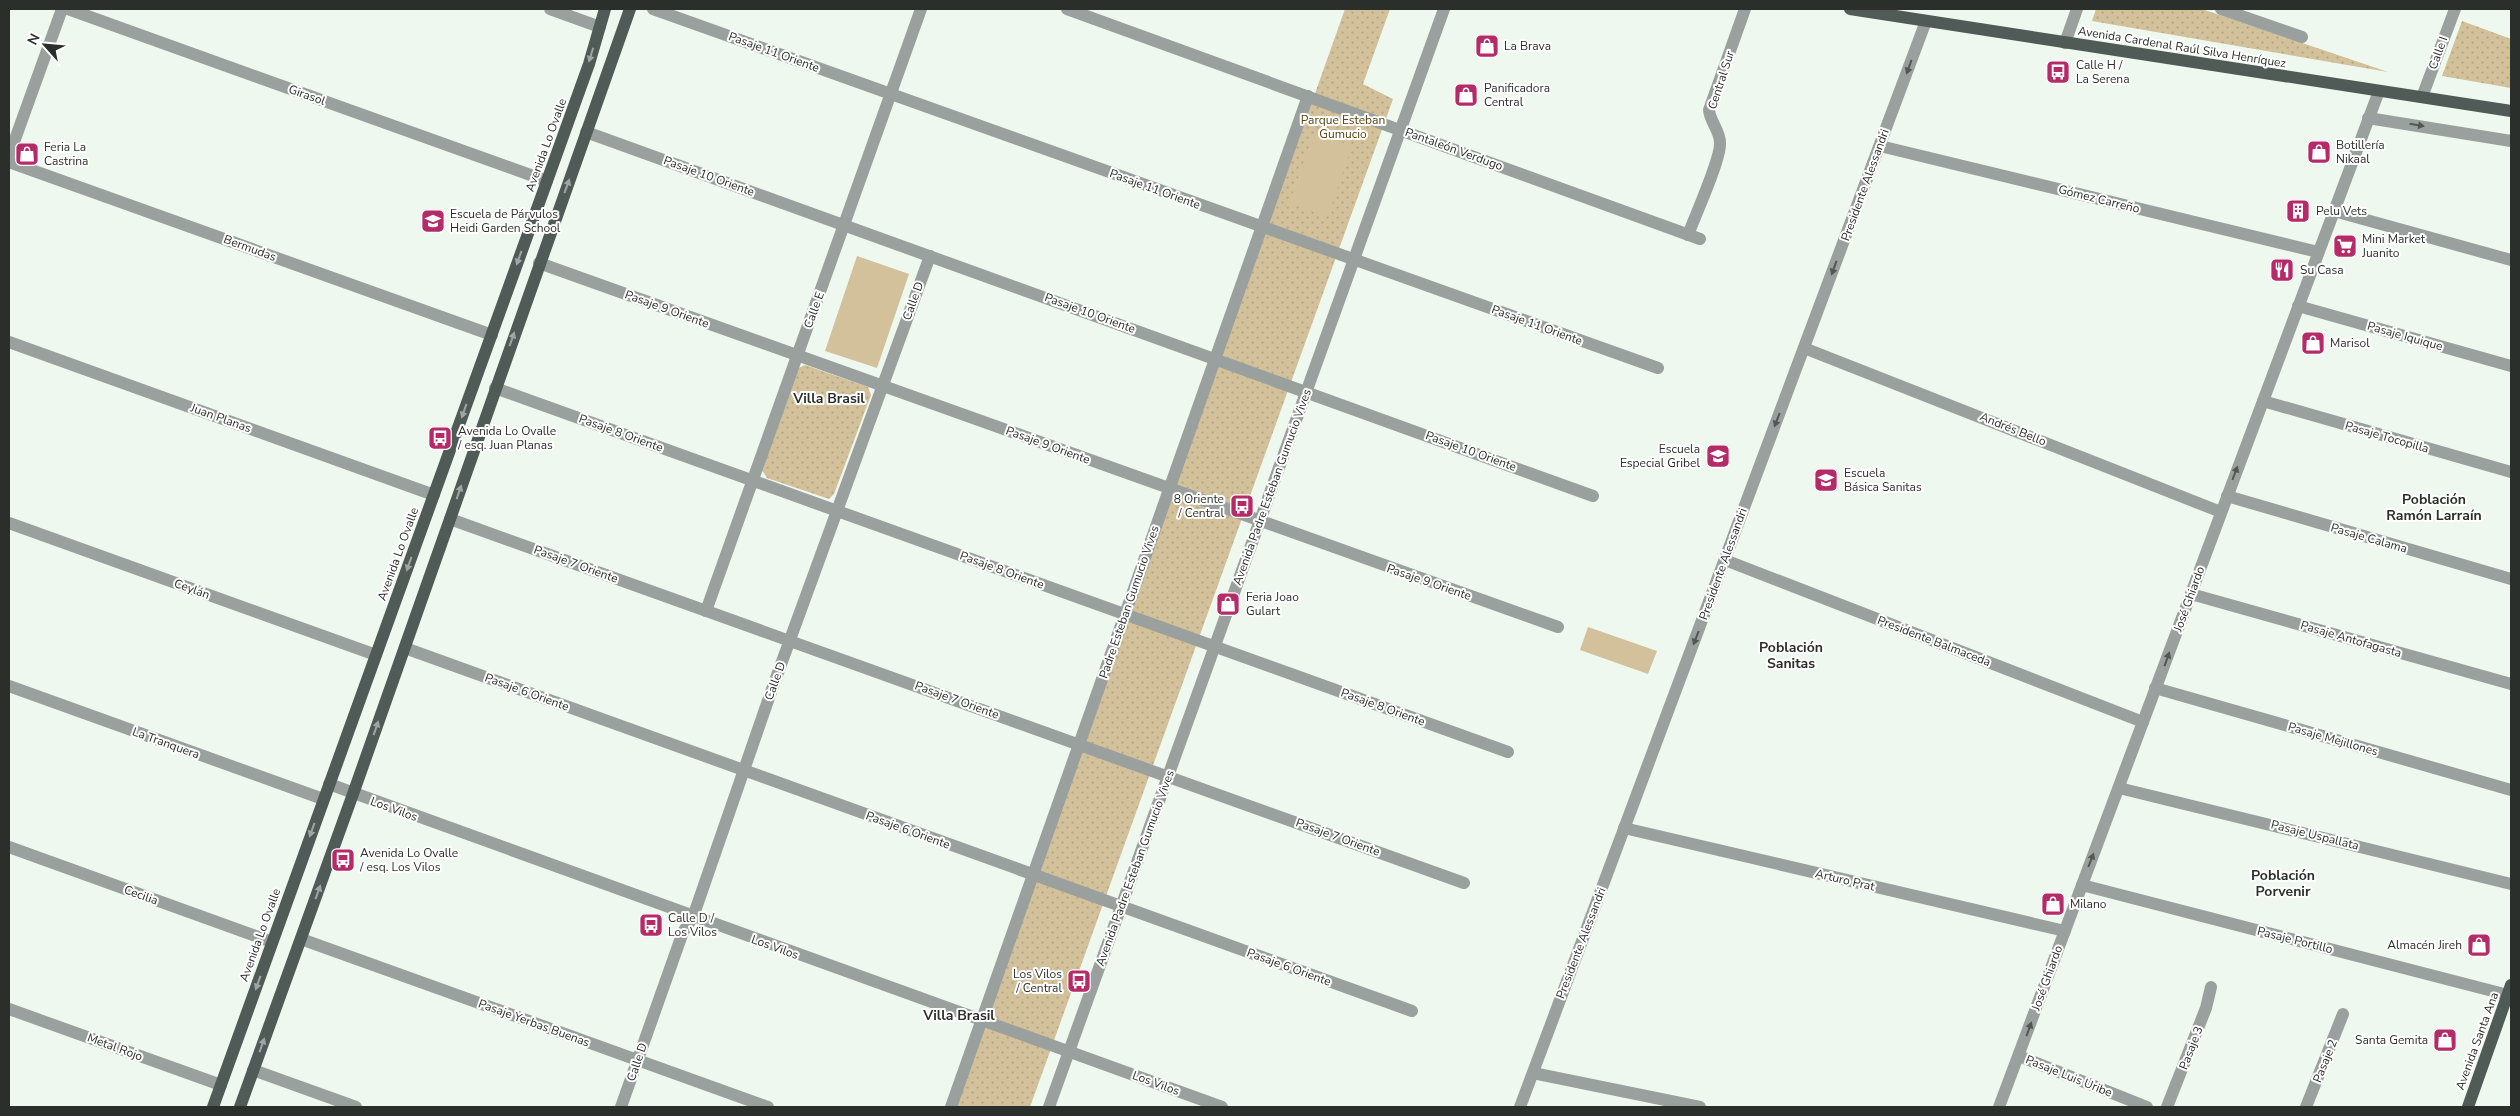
<svg xmlns="http://www.w3.org/2000/svg" width="2520" height="1116" font-family="'Nunito Sans',sans-serif">
<defs>
<pattern id="grass-dots" width="8" height="8" patternUnits="userSpaceOnUse" patternTransform="scale(1.25)"><rect width="8" height="8" fill="#d2c19a"/><path d="M2 2h.1M6 6h.1" fill="none" stroke="#b4a685" stroke-width="1.8" stroke-linecap="round"/></pattern>
</defs>
<rect width="100%" height="100%" fill="#eef8ee"/>
<g fill="url(#grass-dots)">
<path d="M 1345,9 L 1390,9 L 1363,84 L 1393,99 L 1030,1107 L 955,1107 Z"/>
<path d="M 2096,9 L 2202,9 L 2388,72 L 2092,21 Z"/>
<path d="M 2462,21 L 2511,39 L 2511,88 L 2442,76 Z"/>
<path d="M 805,365 L 868,387 L 871,395 L 834,494 L 829,499 L 767,478 L 762,470 L 796,369 Z"/>
</g>
<g fill="#d2c19a">
<path d="M 1314,133 L 1352,146 L 1328,216 L 1289,203 Z"/>
<path d="M 857,256 L 909,274 L 877,368 L 825,351 Z"/>
<path d="M 1588,627 L 1657,651 L 1648,674 L 1580,650 Z"/>
</g>
<g fill="none" stroke-linecap="round" stroke-linejoin="round">
<g stroke="#9aa09e" stroke-width="12">
<path d="M 68,9 L 547,181"/>
<path d="M 550,9 L 600,27"/>
<path d="M 653,9 L 1658,368"/>
<path d="M 1067,9 L 1700,239"/>
<path d="M 2221,9 L 2302,37"/>
<path d="M 2065,43 L 2077,9"/>
<path d="M 2422,97 L 2455,9"/>
<path d="M 2368,118 L 2511,141"/>
<path d="M 586,132 L 1593,496"/>
<path d="M 1880,146 L 2318,252"/>
<path d="M 9,156 L 62,9"/>
<path d="M 9,162 L 492,335"/>
<path d="M 2334,211 L 2511,260"/>
<path d="M 1688,235 C 1695,216 1721,159 1720,143 C 1720,130 1710,122 1709,110 L 1745,9"/>
<path d="M 539,263 L 1558,627"/>
<path d="M 2298,306 L 2511,366"/>
<path d="M 9,342 L 434,495"/>
<path d="M 1804,348 L 2221,512"/>
<path d="M 495,388 L 1508,752"/>
<path d="M 2263,401 L 2511,472"/>
<path d="M 2227,496 L 2511,579"/>
<path d="M 450,519 L 1464,883"/>
<path d="M 9,523 L 376,655"/>
<path d="M 1725,560 L 2143,722"/>
<path d="M 2191,594 L 2511,684"/>
<path d="M 706,611 L 921,9"/>
<path d="M 405,648 L 1412,1011"/>
<path d="M 9,686 L 323,799"/>
<path d="M 2155,688 L 2511,790"/>
<path d="M 329,784 L 1222,1107"/>
<path d="M 2119,788 L 2511,884"/>
<path d="M 1624,828 L 2065,931"/>
<path d="M 9,847 L 272,942"/>
<path d="M 2082,885 L 2508,995"/>
<path d="M 301,939 L 768,1107"/>
<path d="M 9,1009 L 221,1085"/>
<path d="M 2019,1056 L 2147,1107"/>
<path d="M 253,1070 L 356,1107"/>
<path d="M 1533,1073 L 1700,1107"/>
<path d="M 621,1107 L 683,932 L 693,917 L 772,689 L 930,256"/>
<path d="M 951,1107 L 1308,96"/>
<path d="M 1049,1107 L 1444,9"/>
<path d="M 1520,1107 L 1926,21"/>
<path d="M 1999,1107 L 2379,91"/>
<path d="M 2167,1107 L 2206,1008 L 2211,987"/>
<path d="M 2306,1107 L 2343,1014"/>
</g>
<g stroke="#505b58" stroke-width="12">
<path d="M 1850,9 L 2511,111"/>
<path d="M 213,1107 L 547,181 L 589,64 L 605,9"/>
<path d="M 240,1107 L 353,794 L 630,9"/>
<path d="M 2468,1107 L 2511,985"/>
</g>
</g>
<defs><path id="oneway-solid" d="M-6-.8H1V-3.2L6.5 0L1 3.2V.8H-6Z" transform="scale(1.25)"/></defs>
<g fill="#9fa5a3">
<use href="#oneway-solid" transform="translate(591 55) rotate(107)"/>
<use href="#oneway-solid" transform="translate(567 186) rotate(-70)"/>
<use href="#oneway-solid" transform="translate(519 258) rotate(110)"/>
<use href="#oneway-solid" transform="translate(512 339) rotate(-71)"/>
<use href="#oneway-solid" transform="translate(464 411) rotate(110)"/>
<use href="#oneway-solid" transform="translate(459 492) rotate(-71)"/>
<use href="#oneway-solid" transform="translate(409 564) rotate(110)"/>
<use href="#oneway-solid" transform="translate(376 728) rotate(-71)"/>
<use href="#oneway-solid" transform="translate(312 830) rotate(110)"/>
<use href="#oneway-solid" transform="translate(318 892) rotate(-70)"/>
<use href="#oneway-solid" transform="translate(258 983) rotate(110)"/>
<use href="#oneway-solid" transform="translate(262 1045) rotate(-70)"/>
</g>
<g fill="#525753">
<use href="#oneway-solid" transform="translate(1909 67) rotate(110)"/>
<use href="#oneway-solid" transform="translate(2417 125) rotate(9)"/>
<use href="#oneway-solid" transform="translate(1834 268) rotate(110)"/>
<use href="#oneway-solid" transform="translate(1777 420) rotate(111)"/>
<use href="#oneway-solid" transform="translate(2235 473) rotate(-69)"/>
<use href="#oneway-solid" transform="translate(1696 638) rotate(111)"/>
<use href="#oneway-solid" transform="translate(2167 659) rotate(-70)"/>
<use href="#oneway-solid" transform="translate(2091 860) rotate(-69)"/>
<use href="#oneway-solid" transform="translate(2029 1029) rotate(-70)"/>
</g>
<defs>
<g id="shop-square" transform="scale(1.25)"><rect x="-9" y="-9" width="18" height="18" rx="4" fill="#b52b68" stroke="#fff"/><path d="M-5-2.5h2.3a2.7 3.5 0 0 1 5.4 0H5L5.5 6h-11ZM-1.5-2.5h3a1.5 2.3 0 0 0-3 0Z" fill="#fff"/></g>
<g id="bus-square" transform="scale(1.25)"><rect x="-9" y="-9" width="18" height="18" rx="4" fill="#b52b68" stroke="#fff"/><path d="M-5-6H5V4H4V6H2V4H-2V6H-4V4H-5ZM-3.5-4V0h7V-4ZM-3.5 1.2v1.5H-2V1.2ZM2 1.2v1.5H3.5V1.2Z" fill="#fff"/></g>
<g id="building-square" transform="scale(1.25)"><rect x="-9" y="-9" width="18" height="18" rx="4" fill="#b52b68" stroke="#fff"/><path d="M-4-6H4V6H1V3H-1V6H-4ZM-2.5-4.3h1.7v1.8h-1.7ZM.8-4.3h1.7v1.8H.8ZM-2.5-1h1.7V.8h-1.7ZM.8-1h1.7V.8H.8Z" fill="#fff"/></g>
<g id="school-square" transform="scale(1.25)"><rect x="-9" y="-9" width="18" height="18" rx="4" fill="#b52b68" stroke="#fff"/><path d="M0-5L7-2L0 1L-7-2ZM-4 1L0 2.5L4 1V4Q0 6-4 4Z" fill="#fff"/></g>
<g id="supermarket-square" transform="scale(1.25)"><rect x="-9" y="-9" width="18" height="18" rx="4" fill="#b52b68" stroke="#fff"/><path d="M-6-5.5h2.5l.6 2H6L4.5 2H-2.5L-4.4-4H-6ZM-1.5 3.2a1.3 1.3 0 1 0 .1 0ZM3 3.2a1.3 1.3 0 1 0 .1 0Z" fill="#fff"/></g>
<g id="restaurant-square" transform="scale(1.25)"><rect x="-9" y="-9" width="18" height="18" rx="4" fill="#b52b68" stroke="#fff"/><path d="M-5-6h1v4h1v-4h1v4h1v-4h1v5L-1.5 .5V6h-2V.5L-5-1ZM5-6V6H3V1.5H1.5Q1.5-4 5-6Z" fill="#fff"/></g>
</defs>
<g fill-rule="evenodd">
<use href="#shop-square" x="1487" y="46"/>
<use href="#bus-square" x="2058" y="72"/>
<use href="#shop-square" x="1466" y="95"/>
<use href="#shop-square" x="2319" y="152"/>
<use href="#shop-square" x="27" y="154"/>
<use href="#building-square" x="2298" y="211"/>
<use href="#school-square" x="433" y="221"/>
<use href="#supermarket-square" x="2345" y="246"/>
<use href="#restaurant-square" x="2282" y="270"/>
<use href="#shop-square" x="2313" y="343"/>
<use href="#bus-square" x="440" y="438"/>
<use href="#school-square" x="1718" y="456"/>
<use href="#school-square" x="1826" y="480"/>
<use href="#bus-square" x="1242" y="506"/>
<use href="#shop-square" x="1228" y="604"/>
<use href="#bus-square" x="343" y="860"/>
<use href="#shop-square" x="2053" y="904"/>
<use href="#bus-square" x="651" y="925"/>
<use href="#shop-square" x="2479" y="945"/>
<use href="#bus-square" x="1079" y="981"/>
<use href="#shop-square" x="2445" y="1040"/>
</g>
<g text-anchor="middle" dominant-baseline="central" stroke-width="4" stroke-linejoin="round" paint-order="stroke">
<g font-size="12" fill="#2b2f2b" stroke="#fff" text-anchor="start">
<text x="1504" y="46">La Brava</text>
<text x="2076" y="65">Calle H /<tspan x="2076" dy="14">La Serena</tspan></text>
<text x="1484" y="88">Panificadora<tspan x="1484" dy="14">Central</tspan></text>
<text x="2336" y="145">Botillería<tspan x="2336" dy="14">Nikaal</tspan></text>
<text x="44" y="147">Feria La<tspan x="44" dy="14">Castrina</tspan></text>
<text x="2316" y="211">Pelu Vets</text>
<text x="450" y="214">Escuela de Párvulos<tspan x="450" dy="14">Heidi Garden School</tspan></text>
<text x="2362" y="239">Mini Market<tspan x="2362" dy="14">Juanito</tspan></text>
<text x="2300" y="270">Su Casa</text>
<text x="2330" y="343">Marisol</text>
<text x="458" y="431">Avenida Lo Ovalle<tspan x="458" dy="14">/ esq. Juan Planas</tspan></text>
<text x="1700" y="449" text-anchor="end">Escuela<tspan x="1700" dy="14">Especial Gribel</tspan></text>
<text x="1844" y="473">Escuela<tspan x="1844" dy="14">Básica Sanitas</tspan></text>
<text x="1224" y="499" text-anchor="end">8 Oriente<tspan x="1224" dy="14">/ Central</tspan></text>
<text x="1246" y="597">Feria Joao<tspan x="1246" dy="14">Gulart</tspan></text>
<text x="360" y="853">Avenida Lo Ovalle<tspan x="360" dy="14">/ esq. Los Vilos</tspan></text>
<text x="2070" y="904">Milano</text>
<text x="668" y="918">Calle D /<tspan x="668" dy="14">Los Vilos</tspan></text>
<text x="2462" y="945" text-anchor="end">Almacén Jireh</text>
<text x="1062" y="974" text-anchor="end">Los Vilos<tspan x="1062" dy="14">/ Central</tspan></text>
<text x="2428" y="1040" text-anchor="end">Santa Gemita</text>
</g>
<g font-size="12" fill="#2b2f2b" stroke="#fff">
<text transform="translate(2182 47) rotate(9)">Avenida Cardenal Raúl Silva Henríquez</text>
<text transform="translate(774 52) rotate(20)">Pasaje 11 Oriente</text>
<text transform="translate(2438 53) rotate(-70)">Calle I</text>
<text transform="translate(1721 80) rotate(-72)">Central Sur</text>
<text transform="translate(307 95) rotate(20)">Girasol</text>
<text transform="translate(546 145) rotate(-70)">Avenida Lo Ovalle</text>
<text transform="translate(1454 149) rotate(20)">Pantaleón Verdugo</text>
<text transform="translate(709 176) rotate(20)">Pasaje 10 Oriente</text>
<text transform="translate(1865 185) rotate(-70)">Presidente Alessandri</text>
<text transform="translate(1155 189) rotate(20)">Pasaje 11 Oriente</text>
<text transform="translate(2099 199) rotate(14)">Gómez Carreño</text>
<text transform="translate(250 248) rotate(20)">Bermudas</text>
<text transform="translate(913 301) rotate(-70)">Calle D</text>
<text transform="translate(667 309) rotate(20)">Pasaje 9 Oriente</text>
<text transform="translate(814 310) rotate(-70)">Calle E</text>
<text transform="translate(1090 313) rotate(20)">Pasaje 10 Oriente</text>
<text transform="translate(1537 325) rotate(20)">Pasaje 11 Oriente</text>
<text transform="translate(2405 336) rotate(16)">Pasaje Iquique</text>
<text transform="translate(221 418) rotate(20)">Juan Planas</text>
<text transform="translate(2013 429) rotate(22)">Andrés Bello</text>
<text transform="translate(621 433) rotate(20)">Pasaje 8 Oriente</text>
<text transform="translate(2387 437) rotate(16)">Pasaje Tocopilla</text>
<text transform="translate(1048 445) rotate(20)">Pasaje 9 Oriente</text>
<text transform="translate(1471 451) rotate(20)">Pasaje 10 Oriente</text>
<text transform="translate(1272 487) rotate(-70)">Avenida Padre Esteban Gumucio Vives</text>
<text transform="translate(2369 538) rotate(16)">Pasaje Calama</text>
<text transform="translate(398 554) rotate(-70)">Avenida Lo Ovalle</text>
<text transform="translate(576 564) rotate(20)">Pasaje 7 Oriente</text>
<text transform="translate(1723 564) rotate(-70)">Presidente Alessandri</text>
<text transform="translate(1002 570) rotate(20)">Pasaje 8 Oriente</text>
<text transform="translate(1429 582) rotate(19)">Pasaje 9 Oriente</text>
<text transform="translate(192 589) rotate(20)">Ceylán</text>
<text transform="translate(2189 599) rotate(-70)">José Ghiardo</text>
<text transform="translate(1129 602) rotate(-71)">Padre Esteban Gumucio Vives</text>
<text transform="translate(2351 639) rotate(16)">Pasaje Antofagasta</text>
<text transform="translate(1934 641) rotate(21)">Presidente Balmaceda</text>
<text transform="translate(775 681) rotate(-70)">Calle D</text>
<text transform="translate(527 692) rotate(20)">Pasaje 6 Oriente</text>
<text transform="translate(957 700) rotate(20)">Pasaje 7 Oriente</text>
<text transform="translate(1383 707) rotate(20)">Pasaje 8 Oriente</text>
<text transform="translate(2333 739) rotate(16)">Pasaje Mejillones</text>
<text transform="translate(166 743) rotate(20)">La Tranquera</text>
<text transform="translate(394 809) rotate(20)">Los Vilos</text>
<text transform="translate(908 830) rotate(20)">Pasaje 6 Oriente</text>
<text transform="translate(2315 835) rotate(14)">Pasaje Uspallata</text>
<text transform="translate(1338 837) rotate(20)">Pasaje 7 Oriente</text>
<text transform="translate(1135 868) rotate(-70)">Avenida Padre Esteban Gumucio Vives</text>
<text transform="translate(1845 880) rotate(13)">Arturo Prat</text>
<text transform="translate(141 895) rotate(20)">Cecilia</text>
<text transform="translate(260 935) rotate(-70)">Avenida Lo Ovalle</text>
<text transform="translate(2295 940) rotate(14)">Pasaje Portillo</text>
<text transform="translate(1581 943) rotate(-69)">Presidente Alessandri</text>
<text transform="translate(775 947) rotate(20)">Los Vilos</text>
<text transform="translate(1289 967) rotate(20)">Pasaje 6 Oriente</text>
<text transform="translate(2047 978) rotate(-70)">José Ghiardo</text>
<text transform="translate(534 1023) rotate(20)">Pasaje Yerbas Buenas</text>
<text transform="translate(2477 1041) rotate(-70)">Avenida Santa Ana</text>
<text transform="translate(115 1047) rotate(20)">Metal Rojo</text>
<text transform="translate(2191 1048) rotate(-69)">Pasaje 3</text>
<text transform="translate(2325 1061) rotate(-68)">Pasaje 2</text>
<text transform="translate(637 1062) rotate(-71)">Calle D</text>
<text transform="translate(2069 1076) rotate(22)">Pasaje Luis Uribe</text>
<text transform="translate(1156 1083) rotate(20)">Los Vilos</text>
</g>
<g font-size="12" fill="#564310" stroke="#fff">
<text x="1343" y="120">Parque Esteban<tspan x="1343" dy="14">Gumucio</tspan></text>
</g>
<g font-size="14" font-weight="bold" fill="#2b2f2b" stroke="#fff">
<text x="829" y="398">Villa Brasil</text>
<text x="2434" y="499">Población<tspan x="2434" dy="16">Ramón Larraín</tspan></text>
<text x="1791" y="647">Población<tspan x="1791" dy="16">Sanitas</tspan></text>
<text x="2283" y="875">Población<tspan x="2283" dy="16">Porvenir</tspan></text>
<text x="959" y="1015">Villa Brasil</text>
</g>
</g>
<rect width="2520" height="1116" fill="none" stroke="#2b2f2b" stroke-width="20"/>
<g transform="translate(45 45) rotate(297)" stroke="#ffffff" stroke-width="4" paint-order="stroke">
<path d="M0-4L9 19L0 12L-9 19Z" fill="#2b2f2b"/>
<text y="-8" font-size="14" font-weight="bold" text-anchor="middle" fill="#2b2f2b">N</text>
</g>
</svg>
